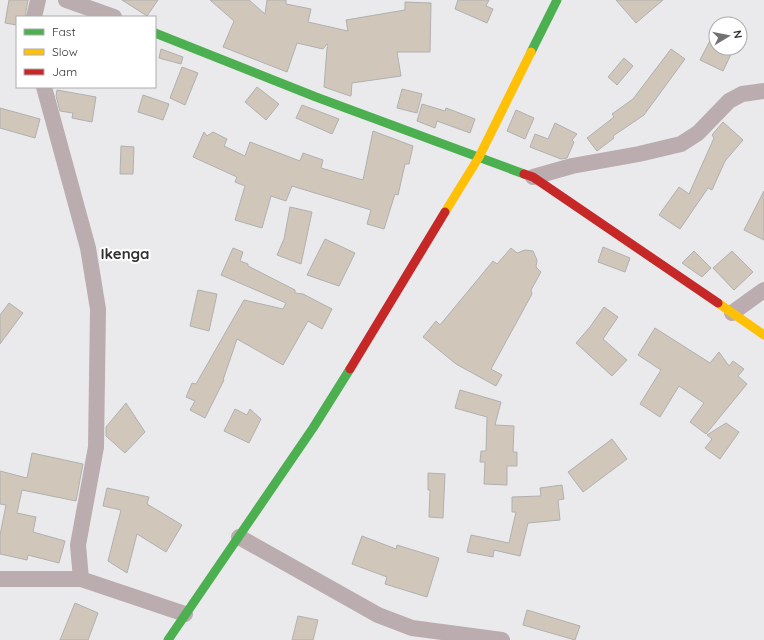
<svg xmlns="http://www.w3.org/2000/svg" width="764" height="640" font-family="Quicksand,sans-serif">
<rect width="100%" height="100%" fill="#eaeaec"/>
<g fill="#d0c7ba" stroke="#b0b0b0">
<path d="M 9,0 L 28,0 L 25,17 L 17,17 L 17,25 L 5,23 Z"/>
<path d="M 122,0 L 158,0 L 147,16 Z"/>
<path d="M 210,0 L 249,0 L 265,14 L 267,0 L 286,0 L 286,4 L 311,9 L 308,22 L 348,31 L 346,20 L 405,10 L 405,2 L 431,3 L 430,52 L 397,52 L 401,76 L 352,83 L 351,96 L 350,96 L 324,87 L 327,48 L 328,45 L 327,44 L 323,49 L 297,43 L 287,72 L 223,47 L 234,21 Z"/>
<path d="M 458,0 L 489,0 L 486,6 L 493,9 L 487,23 L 455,9 Z"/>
<path d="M 616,0 L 663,0 L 636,23 Z"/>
<path d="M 716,29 L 716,48 L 734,48 L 723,71 L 700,60 Z"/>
<path d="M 161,49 L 183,57 L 181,64 L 159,58 Z"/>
<path d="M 671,49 L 685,59 L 644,115 L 613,136 L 614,138 L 597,151 L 587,138 L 614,117 L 612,114 L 633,99 Z"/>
<path d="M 624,58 L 633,66 L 617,85 L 608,77 Z"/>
<path d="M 182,67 L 198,73 L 185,105 L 170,98 Z"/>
<path d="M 257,87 L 279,104 L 266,120 L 245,102 Z"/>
<path d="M 402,89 L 422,94 L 417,113 L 397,108 Z"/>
<path d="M 57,90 L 96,97 L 92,122 L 72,118 L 73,113 L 60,111 L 56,96 Z"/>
<path d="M 143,95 L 169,104 L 163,120 L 138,112 Z"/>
<path d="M 422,104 L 445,111 L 446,108 L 475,119 L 470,133 L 437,121 L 435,128 L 417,121 Z"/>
<path d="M 302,105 L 339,119 L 332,134 L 296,118 Z"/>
<path d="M 0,108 L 40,119 L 35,138 L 0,128 Z"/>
<path d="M 516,110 L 534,118 L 525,139 L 507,131 Z"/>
<path d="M 723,122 L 743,140 L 725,161 L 712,190 L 708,188 L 680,229 L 659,215 L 679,187 L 689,194 L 714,138 L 712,135 Z"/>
<path d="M 555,123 L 577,134 L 572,140 L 574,142 L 567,158 L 561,159 L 530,147 L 535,134 L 548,139 Z"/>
<path d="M 373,131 L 413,146 L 409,164 L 405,164 L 398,195 L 395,194 L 384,229 L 367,224 L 371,210 L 292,186 L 286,201 L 271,196 L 262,228 L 235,220 L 245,186 L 235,182 L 237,177 L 193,157 L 204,132 L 207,136 L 213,132 L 227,139 L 224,146 L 245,156 L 250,142 L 300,161 L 303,153 L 323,160 L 321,168 L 363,180 Z"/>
<path d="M 121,146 L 134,147 L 133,174 L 120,174 Z"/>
<path d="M 764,191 L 764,240 L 744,230 Z"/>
<path d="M 290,207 L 312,212 L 301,264 L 277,255 L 284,239 Z"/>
<path d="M 325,239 L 355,253 L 339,286 L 307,275 Z"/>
<path d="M 603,247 L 630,258 L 625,272 L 598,262 Z"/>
<path d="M 233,248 L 243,252 L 240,261 L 248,264 L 248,266 L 295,290 L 295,293 L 303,294 L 332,309 L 322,329 L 308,321 L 283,365 L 237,339 L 223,380 L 224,380 L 205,418 L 190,410 L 195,401 L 186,397 L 192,383 L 196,384 L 244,300 L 283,309 L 286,303 L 221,275 Z"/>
<path d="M 511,248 L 517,253 L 525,250 L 533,251 L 537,260 L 536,267 L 541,272 L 531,290 L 532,294 L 491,369 L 502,375 L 496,386 L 456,364 L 423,337 L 436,321 L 440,325 L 493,261 L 497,264 Z"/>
<path d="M 694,251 L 711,268 L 702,277 L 682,263 Z"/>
<path d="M 732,251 L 753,272 L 734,290 L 713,268 Z"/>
<path d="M 198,290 L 217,294 L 209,331 L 190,326 Z"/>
<path d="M 9,303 L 23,313 L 0,344 L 0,315 Z"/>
<path d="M 604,307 L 618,317 L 603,339 L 627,360 L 612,376 L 576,343 L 590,327 Z"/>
<path d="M 655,328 L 710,363 L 719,352 L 729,366 L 733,361 L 744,369 L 738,376 L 747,384 L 706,434 L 690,422 L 704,403 L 679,386 L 660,417 L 640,404 L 661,370 L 638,355 Z"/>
<path d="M 460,390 L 501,402 L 495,425 L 514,426 L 513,452 L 517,452 L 517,466 L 507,466 L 507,485 L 484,484 L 485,462 L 480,462 L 481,451 L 486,451 L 487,417 L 455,408 Z"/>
<path d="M 126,403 L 145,432 L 125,453 L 106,436 L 106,427 Z"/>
<path d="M 235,409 L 247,415 L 250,409 L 261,419 L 249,443 L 224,431 Z"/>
<path d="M 726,423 L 739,432 L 720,459 L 705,448 L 712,439 L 707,435 Z"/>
<path d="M 612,439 L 627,459 L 583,492 L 568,472 Z"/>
<path d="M 32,453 L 83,464 L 76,501 L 22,490 L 17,513 L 36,517 L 33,532 L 65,541 L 59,563 L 28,555 L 27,560 L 0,554 L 0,535 L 6,505 L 0,504 L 0,471 L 27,478 Z"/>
<path d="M 428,473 L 445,474 L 443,518 L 429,517 L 430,490 L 428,490 Z"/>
<path d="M 562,485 L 564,499 L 558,500 L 560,520 L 528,523 L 520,556 L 494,550 L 493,557 L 467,552 L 471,535 L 509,543 L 516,512 L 512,512 L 512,497 L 541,496 L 540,488 Z"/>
<path d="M 107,488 L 149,497 L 147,504 L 182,525 L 166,552 L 137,534 L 127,573 L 108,561 L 121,510 L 103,506 Z"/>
<path d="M 362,536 L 396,549 L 397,545 L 439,558 L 427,597 L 385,584 L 387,577 L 352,564 Z"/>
<path d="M 75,603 L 98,613 L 88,640 L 60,640 Z"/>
<path d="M 527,610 L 580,626 L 575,640 L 523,625 Z"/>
<path d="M 298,616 L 318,620 L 313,640 L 292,640 Z"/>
</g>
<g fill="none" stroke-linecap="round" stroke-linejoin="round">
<g stroke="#bbacaf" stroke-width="16">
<path d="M 66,0 L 114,17"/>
<path d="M 34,17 L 38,0"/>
<path d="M 44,87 L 88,248 L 98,309 L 96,447 L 78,545 L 81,579 L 185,614"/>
<path d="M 533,177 L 572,166 L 639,154 L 681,144 L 698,133 L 729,101 L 742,94 L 764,91"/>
<path d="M 732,313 L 764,290"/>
<path d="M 239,537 L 378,615 L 412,628 L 502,640"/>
<path d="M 0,579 L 81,579"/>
</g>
<g stroke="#4caf50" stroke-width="9">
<path d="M 155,33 L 316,97 L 524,174"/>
<path d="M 531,52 L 557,0"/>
<path d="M 168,640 L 313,428 L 350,369"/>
</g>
<g stroke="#ffc107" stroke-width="9">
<path d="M 445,212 L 479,157 L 531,52"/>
<path d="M 718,303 L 764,335"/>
</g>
<g stroke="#c62828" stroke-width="9">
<path d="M 524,174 L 533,177 L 718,303"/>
<path d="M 350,369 L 445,212"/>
</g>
</g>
<g text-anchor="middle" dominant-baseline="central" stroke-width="4" stroke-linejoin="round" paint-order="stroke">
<g font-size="15" font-weight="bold" fill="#303031" stroke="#fff">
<text x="125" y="253">Ikenga</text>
</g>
</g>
<rect x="16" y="16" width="140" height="72" fill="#ffffff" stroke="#acacad"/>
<rect x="24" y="29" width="20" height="6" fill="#4caf50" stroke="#acacad"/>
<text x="52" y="36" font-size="12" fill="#303031">Fast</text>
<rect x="24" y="49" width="20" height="6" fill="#ffc107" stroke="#acacad"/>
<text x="52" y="56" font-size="12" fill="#303031">Slow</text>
<rect x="24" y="69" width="20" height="6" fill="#c62828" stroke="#acacad"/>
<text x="52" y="76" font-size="12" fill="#303031">Jam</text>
<g transform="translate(728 36) rotate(80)"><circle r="19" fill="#ffffff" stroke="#acacad"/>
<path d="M0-3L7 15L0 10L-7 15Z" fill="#717172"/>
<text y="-6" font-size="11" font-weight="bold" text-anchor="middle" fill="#303031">N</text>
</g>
</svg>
